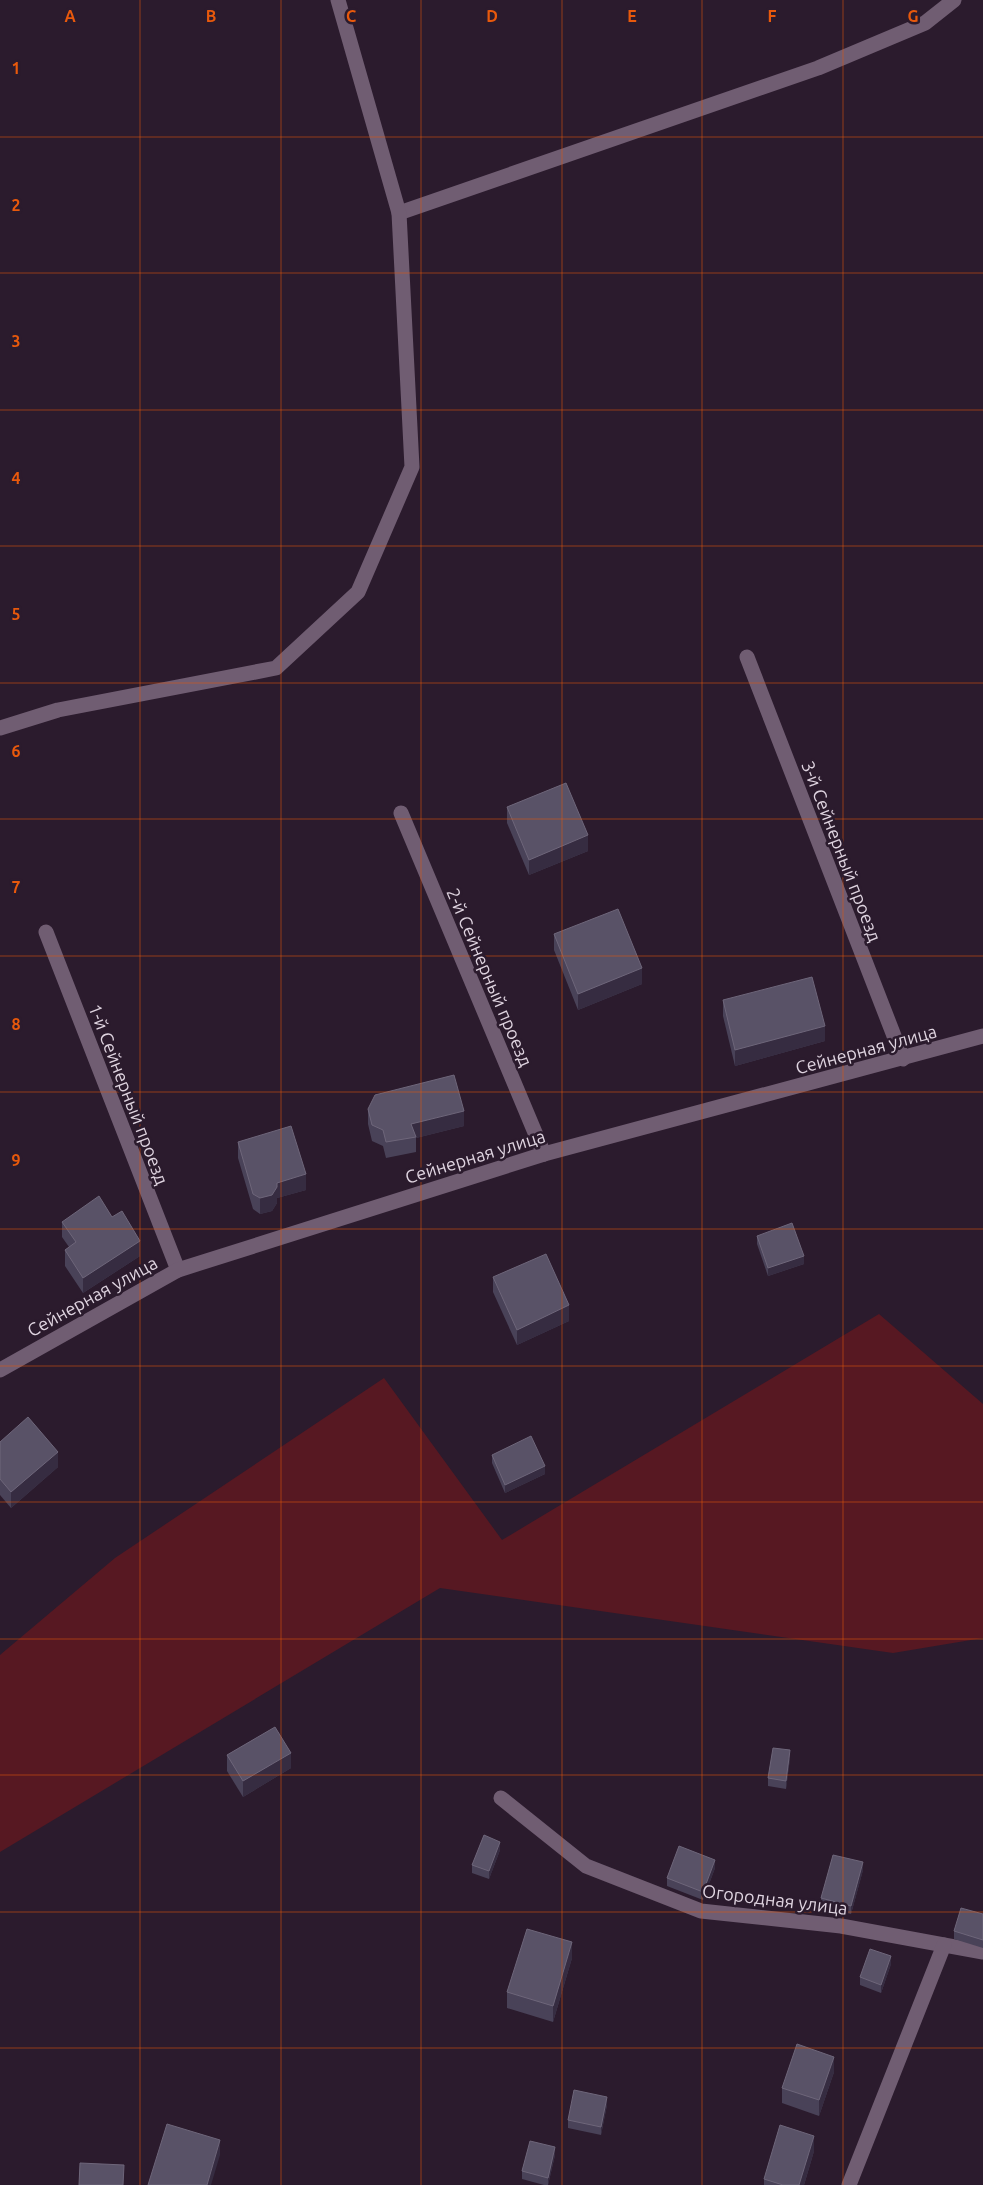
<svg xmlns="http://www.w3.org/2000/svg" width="983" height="2185" font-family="Ubuntu,sans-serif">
<rect width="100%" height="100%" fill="#2b1b2d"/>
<path fill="#571822" d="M 879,1314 L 983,1404 L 983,1638 L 893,1653 L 440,1588 L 0,1852 L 0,1655 L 115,1558 L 384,1378 L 502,1540 Z"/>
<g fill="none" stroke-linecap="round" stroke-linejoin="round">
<g stroke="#705d72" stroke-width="15">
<path d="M 399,213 L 818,68 L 925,23 L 954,0"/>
<path d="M 747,657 L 903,1059"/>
<path d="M 0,728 L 58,710 L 276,668 L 358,592 L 412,467 L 399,213 L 338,0"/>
<path d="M 401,813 L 544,1154"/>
<path d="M 46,932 L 178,1270"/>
<path d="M 0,1370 L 178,1270 L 544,1154 L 983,1036"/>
<path d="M 501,1798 L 586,1866 L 701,1911 L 841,1926 L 983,1952"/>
<path d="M 849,2185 L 944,1945"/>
</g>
</g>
<g fill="#494258">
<path d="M 507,807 L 588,851 L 529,875 L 507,823 Z"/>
<path d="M 554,934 L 642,984 L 578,1010 L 554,950 Z"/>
<path d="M 723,1000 L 825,1041 L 735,1066 L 723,1016 Z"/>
<path d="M 368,1109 L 464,1126 L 416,1138 L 416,1152 L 386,1158 L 383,1146 L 372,1141 L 368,1124 Z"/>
<path d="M 238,1142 L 306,1190 L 277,1198 L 277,1203 L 272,1211 L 260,1214 L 253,1209 L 238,1158 Z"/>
<path d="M 112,1217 L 140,1256 L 83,1293 L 65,1266 L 65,1250 L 69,1247 L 62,1237 L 62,1222 Z"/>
<path d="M 757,1236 L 804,1264 L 768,1276 L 757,1244 Z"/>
<path d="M 493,1277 L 569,1321 L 517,1345 L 493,1292 Z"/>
<path d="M 0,1442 L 58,1467 L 11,1508 L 0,1495 Z"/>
<path d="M 492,1455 L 545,1474 L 505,1493 L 492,1463 Z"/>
<path d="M 227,1755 L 291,1768 L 243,1797 L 227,1771 Z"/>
<path d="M 790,1758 L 786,1789 L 768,1786 L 768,1778 Z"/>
<path d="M 500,1850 L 489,1879 L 472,1873 L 472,1865 Z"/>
<path d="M 715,1868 L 703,1900 L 667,1886 L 667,1878 Z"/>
<path d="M 863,1870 L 851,1914 L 821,1906 L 821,1898 Z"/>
<path d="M 983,1914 L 983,1948 L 954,1939 L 954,1931 Z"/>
<path d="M 572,1958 L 553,2022 L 507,2008 L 507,1992 Z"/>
<path d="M 891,1964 L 881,1993 L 860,1985 L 860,1977 Z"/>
<path d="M 834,2072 L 819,2116 L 782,2103 L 782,2088 Z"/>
<path d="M 607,2105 L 601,2135 L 568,2128 L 568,2120 Z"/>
<path d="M 814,2151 L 804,2185 L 764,2185 L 764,2179 Z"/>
<path d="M 555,2155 L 548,2185 L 544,2185 L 522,2179 L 522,2171 Z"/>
</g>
<g fill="#362c41">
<path d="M 588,835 L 588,851 L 529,875 L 529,860 Z"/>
<path d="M 642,968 L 642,984 L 578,1010 L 578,994 Z"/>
<path d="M 825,1026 L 825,1041 L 735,1066 L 735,1050 Z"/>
<path d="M 464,1111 L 464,1126 L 416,1138 L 411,1124 Z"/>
<path d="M 306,1174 L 306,1190 L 277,1198 L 277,1203 L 272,1211 L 260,1214 L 260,1198 L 277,1183 Z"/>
<path d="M 140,1241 L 140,1256 L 83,1293 L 83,1278 Z"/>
<path d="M 804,1256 L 804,1264 L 768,1276 L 768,1268 Z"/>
<path d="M 569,1305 L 569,1321 L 517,1345 L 517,1330 Z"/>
<path d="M 58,1452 L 58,1467 L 11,1508 L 11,1492 Z"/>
<path d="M 545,1466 L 545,1474 L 505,1493 L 505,1485 Z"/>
<path d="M 790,1750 L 790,1758 L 786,1789 L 786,1781 Z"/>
<path d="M 291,1753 L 291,1768 L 243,1797 L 243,1781 Z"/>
<path d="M 500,1842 L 500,1850 L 489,1879 L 489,1871 Z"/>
<path d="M 715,1860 L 715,1868 L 703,1900 L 703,1892 Z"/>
<path d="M 863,1862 L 863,1870 L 851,1914 L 851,1906 Z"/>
<path d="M 572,1942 L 572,1958 L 553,2022 L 553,2006 Z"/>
<path d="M 891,1956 L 891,1964 L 881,1993 L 881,1985 Z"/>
<path d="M 834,2057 L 834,2072 L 819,2116 L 819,2100 Z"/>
<path d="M 607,2097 L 607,2105 L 601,2135 L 601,2127 Z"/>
<path d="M 814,2136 L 814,2151 L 804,2185 L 799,2185 Z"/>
<path d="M 220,2140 L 220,2155 L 211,2185 L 207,2185 Z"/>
<path d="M 555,2147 L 555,2155 L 548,2185 L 548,2178 Z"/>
</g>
<g fill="#595267" stroke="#6e667a">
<path d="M 566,783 L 588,835 L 529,860 L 507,807 Z"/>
<path d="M 618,909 L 642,968 L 578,994 L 554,934 Z"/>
<path d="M 812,977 L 825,1026 L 735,1050 L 723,1000 Z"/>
<path d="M 454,1075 L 464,1111 L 411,1124 L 416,1137 L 386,1142 L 383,1130 L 372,1125 L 368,1109 L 375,1095 Z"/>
<path d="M 291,1126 L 306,1174 L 277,1183 L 277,1187 L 272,1195 L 260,1198 L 253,1194 L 238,1142 Z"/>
<path d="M 99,1196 L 112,1217 L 122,1211 L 140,1241 L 83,1278 L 65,1250 L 76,1242 L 62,1222 Z"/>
<path d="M 792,1223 L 804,1256 L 768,1268 L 757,1236 Z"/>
<path d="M 546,1254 L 569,1305 L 517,1330 L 493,1277 Z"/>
<path d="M 28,1417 L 58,1452 L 11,1492 L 0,1479 L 0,1442 Z"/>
<path d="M 531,1436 L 545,1466 L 505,1485 L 492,1455 Z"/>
<path d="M 275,1727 L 291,1753 L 243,1781 L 227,1755 Z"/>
<path d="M 773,1748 L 790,1750 L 786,1781 L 768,1778 Z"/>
<path d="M 484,1835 L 500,1842 L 489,1871 L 472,1865 Z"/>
<path d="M 679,1846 L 715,1860 L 703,1892 L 667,1878 Z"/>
<path d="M 833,1855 L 863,1862 L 851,1906 L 821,1898 Z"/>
<path d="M 961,1908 L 983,1914 L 983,1940 L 954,1931 Z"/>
<path d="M 527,1929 L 572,1942 L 553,2006 L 507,1992 Z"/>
<path d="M 870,1949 L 891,1956 L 881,1985 L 860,1977 Z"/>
<path d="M 797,2044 L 834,2057 L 819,2100 L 782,2088 Z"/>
<path d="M 574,2090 L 607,2097 L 601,2127 L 568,2120 Z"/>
<path d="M 167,2124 L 220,2140 L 207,2185 L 148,2185 Z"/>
<path d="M 780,2125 L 814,2136 L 799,2185 L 783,2185 L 764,2179 Z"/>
<path d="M 530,2141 L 555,2147 L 548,2178 L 522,2171 Z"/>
<path d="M 80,2163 L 124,2165 L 123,2185 L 79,2185 Z"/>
</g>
<path fill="none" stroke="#e8590c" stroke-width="1" stroke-opacity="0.55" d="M 140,0 L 140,2185M 281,0 L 281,2185M 421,0 L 421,2185M 562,0 L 562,2185M 702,0 L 702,2185M 843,0 L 843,2185M 0,137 L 983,137M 0,273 L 983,273M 0,410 L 983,410M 0,546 L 983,546M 0,683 L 983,683M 0,819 L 983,819M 0,956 L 983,956M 0,1092 L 983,1092M 0,1229 L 983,1229M 0,1366 L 983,1366M 0,1502 L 983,1502M 0,1639 L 983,1639M 0,1775 L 983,1775M 0,1912 L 983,1912M 0,2048 L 983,2048"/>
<g text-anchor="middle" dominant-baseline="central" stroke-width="5" stroke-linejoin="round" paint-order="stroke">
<g font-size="18" fill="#dfd4e0" stroke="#2b1b2d">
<text transform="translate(842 851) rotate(69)">3-й Сейнерный проезд</text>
<text transform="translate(490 977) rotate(67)">2-й Сейнерный проезд</text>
<text transform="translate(866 1049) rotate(-15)">Сейнерная улица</text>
<text transform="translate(129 1094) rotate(69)">1-й Сейнерный проезд</text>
<text transform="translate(475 1156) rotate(-17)">Сейнерная улица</text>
<text transform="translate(92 1296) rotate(-29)">Сейнерная улица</text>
<text transform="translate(775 1899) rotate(7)">Огородная улица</text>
</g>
</g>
<g font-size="16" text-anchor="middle" font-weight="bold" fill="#e8590c" stroke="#2b1b2d" stroke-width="5" stroke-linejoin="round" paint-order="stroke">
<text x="70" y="22">A</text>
<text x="211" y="22">B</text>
<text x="351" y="22">C</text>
<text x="492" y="22">D</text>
<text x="632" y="22">E</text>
<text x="772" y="22">F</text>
<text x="913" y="22">G</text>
<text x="16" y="74">1</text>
<text x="16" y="211">2</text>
<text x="16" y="347">3</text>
<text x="16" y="484">4</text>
<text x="16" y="620">5</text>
<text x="16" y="757">6</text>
<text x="16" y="893">7</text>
<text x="16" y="1030">8</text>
<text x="16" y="1166">9</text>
</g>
</svg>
